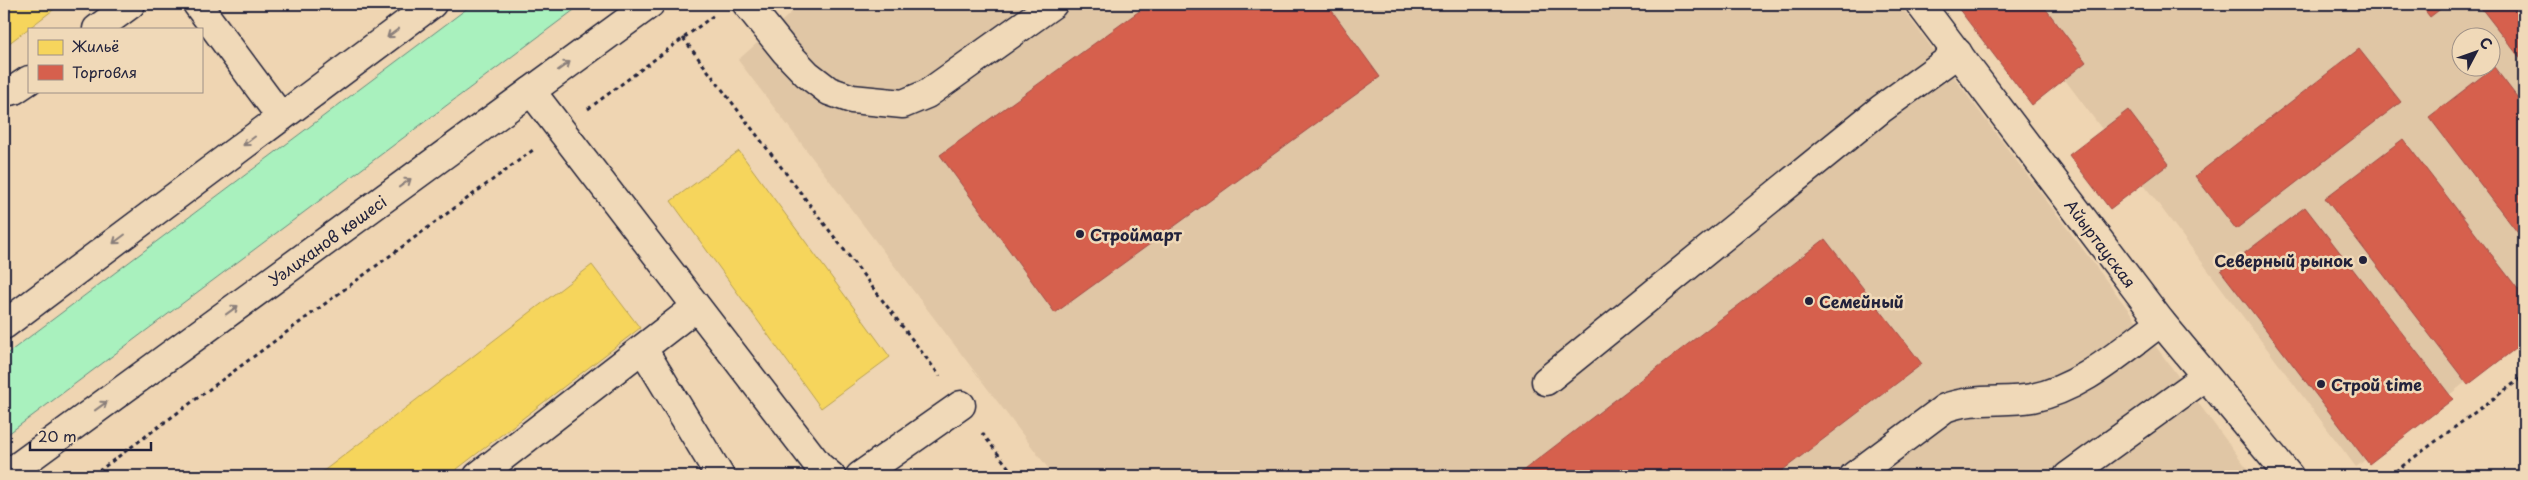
<svg xmlns="http://www.w3.org/2000/svg" width="2528" height="480" font-family="'Playpen Sans',sans-serif">
<rect width="100%" height="100%" fill="#efd5b2"/>
<filter id="ink" filterUnits="userSpaceOnUse"><feTurbulence type="fractalNoise" baseFrequency=".02" numOctaves="2"/><feDisplacementMap in="SourceGraphic" scale="10" xChannelSelector="R" yChannelSelector="G"/><feConvolveMatrix kernelMatrix="1 2 1 2 8 2 1 2 1" color-interpolation-filters="sRGB"/></filter>
<g filter="url(#ink)">
<g fill="#e0c6a5" fill-rule="evenodd">
<path d="M 801,4 L 1899,4 L 2253,476 L 1054,476 L 738,60 Z"/>
<path d="M 2008,4 L 2524,4 L 2524,337 L 2356,467 ZM 2460,38 L 2490,38 L 2490,68 L 2460,68 Z"/>
</g>
<path fill="#a9f1be" stroke="#668a7c" d="M 473,4 L 582,4 L 4,437 L 4,356 Z"/>
<g fill="#f6d55c" stroke="#b69f52">
<path d="M 4,4 L 61,4 L 4,47 Z"/>
<path d="M 739,151 L 890,357 L 821,408 L 671,201 Z"/>
<path d="M 592,265 L 640,328 L 448,476 L 317,476 Z"/>
</g>
<g fill="#d6604d" stroke="#a04d48">
<path d="M 1149,4 L 1327,4 L 1380,77 L 1055,313 L 940,155 Z"/>
<path d="M 1955,4 L 2042,4 L 2086,62 L 2032,105 Z"/>
<path d="M 2420,4 L 2447,4 L 2430,17 Z"/>
<path d="M 2478,4 L 2514,4 L 2524,17 L 2524,63 Z"/>
<path d="M 2359,49 L 2401,102 L 2236,229 L 2195,176 Z"/>
<path d="M 2494,67 L 2524,106 L 2524,241 L 2429,117 Z"/>
<path d="M 2128,110 L 2169,164 L 2110,209 L 2069,155 Z"/>
<path d="M 2403,139 L 2524,297 L 2524,342 L 2468,385 L 2325,198 Z"/>
<path d="M 2305,207 L 2453,399 L 2369,464 L 2221,271 Z"/>
<path d="M 1825,239 L 1922,364 L 1775,476 L 1516,476 Z"/>
</g>
<g fill="none" stroke-linecap="round" stroke-linejoin="round">
<g stroke="#22223b" stroke-width="31">
<g id="minor">
<path d="M 197,4 L 281,117"/>
<path d="M 747,4 L 785,51 L 807,74 L 829,91 L 852,99 L 903,104 L 927,94 L 1053,4"/>
<path d="M 1920,4 L 2161,322 L 2289,476"/>
<path d="M 97,29 L 131,4"/>
<path d="M 531,91 L 819,466 L 831,476"/>
<path d="M 4,92 L 14,90 L 29,80"/>
<path d="M 643,349 L 720,476"/>
<path d="M 1546,381 L 1881,109 L 1958,53"/>
<path d="M 478,476 L 696,307"/>
<path d="M 860,476 L 961,405"/>
<path d="M 1854,476 L 1945,408 C 1974,397 2003,403 2032,398 C 2082,388 2121,351 2161,322"/>
<path d="M 2068,476 L 2205,377"/>
</g>
</g>
<g stroke="#22223b" stroke-width="31">
<g id="major">
<path d="M 4,325 L 432,4"/>
<path d="M 5,476 L 650,4"/>
</g>
</g>
<g stroke="#22223b" stroke-width="3" stroke-dasharray="4 4" stroke-linecap="butt">
<path d="M 683,38 L 940,376"/>
<path d="M 588,109 L 713,16"/>
<path d="M 982,433 L 1015,476"/>
<path d="M 92,476 L 533,150"/>
<path d="M 2389,476 L 2524,376"/>
</g>
<use href="#minor" stroke="#f0d9b8" stroke-width="28"/>
<use href="#major" stroke="#f0d9b8" stroke-width="28"/>
</g>
<defs><path id="oneway-shaft" d="M-6 0H5M1.5-3L5.5 0L1.5 3" fill="none" stroke-width="1.6" stroke-linecap="round" stroke-linejoin="round" transform="scale(1.25)"/></defs>
<g stroke="#897e7a">
<use href="#oneway-shaft" transform="translate(393 33) rotate(143)"/>
<use href="#oneway-shaft" transform="translate(564 66) rotate(-36)"/>
<use href="#oneway-shaft" transform="translate(249 141) rotate(143)"/>
<use href="#oneway-shaft" transform="translate(405 183) rotate(-36)"/>
<use href="#oneway-shaft" transform="translate(119 239) rotate(143)"/>
<use href="#oneway-shaft" transform="translate(232 310) rotate(-36)"/>
<use href="#oneway-shaft" transform="translate(101 406) rotate(-36)"/>
</g>
</g>
<g fill="#22223b" stroke="#f0d9b8" stroke-width="2">
<circle cx="1080" cy="234" r="5"/>
<circle cx="2363" cy="260" r="5"/>
<circle cx="1809" cy="301" r="5"/>
<circle cx="2321" cy="384" r="5"/>
</g>
<g text-anchor="middle" dominant-baseline="central" stroke-width="5" stroke-linejoin="round" paint-order="stroke">
<g font-size="16" font-weight="bold" fill="#22223b" stroke="#f0d9b8" text-anchor="start">
<text x="1090" y="234">Строймарт</text>
<text x="2353" y="260" text-anchor="end">Северный рынок</text>
<text x="1819" y="301">Семейный</text>
<text x="2331" y="384">Строй time</text>
</g>
<g font-size="16" fill="#22223b" stroke="#f0d9b8">
<text transform="translate(327 240) rotate(-36)">Уәлиханов көшесі</text>
<text transform="translate(2101 243) rotate(53)">Айыртауская</text>
</g>
</g>
<rect width="2528" height="480" fill="none" stroke="#f0d9b8" stroke-width="20"/>
<rect x="10" y="10" width="2508" height="460" fill="none" stroke="#22223b" stroke-width="2" filter="url(#ink)"/>
<rect x="28" y="28" width="175" height="65" fill="#f0d9b8" stroke="#9e9086"/>
<rect x="38" y="40" width="25" height="15" fill="#f6d55c" stroke="#9e9086"/>
<text x="72" y="52" font-size="15" fill="#22223b">Жильё</text>
<rect x="38" y="65" width="25" height="15" fill="#d6604d" stroke="#9e9086"/>
<text x="72" y="78" font-size="15" fill="#22223b">Торговля</text>
<g transform="translate(2476 52) rotate(49)"><circle r="24" fill="#f0d9b8" stroke="#9e9086"/>
<path d="M0-4L9 19L0 12L-9 19Z" fill="#22223b"/>
<text y="-8" font-size="14" font-weight="bold" text-anchor="middle" fill="#22223b">С</text>
</g>
<path d="M30 442v8h121v-8" fill="none" stroke="#22223b" stroke-width="2.5"/>
<text x="38" y="442" font-size="15" fill="#22223b" stroke="#f0d9b8" stroke-width="4" paint-order="stroke">20 m</text>
</svg>
